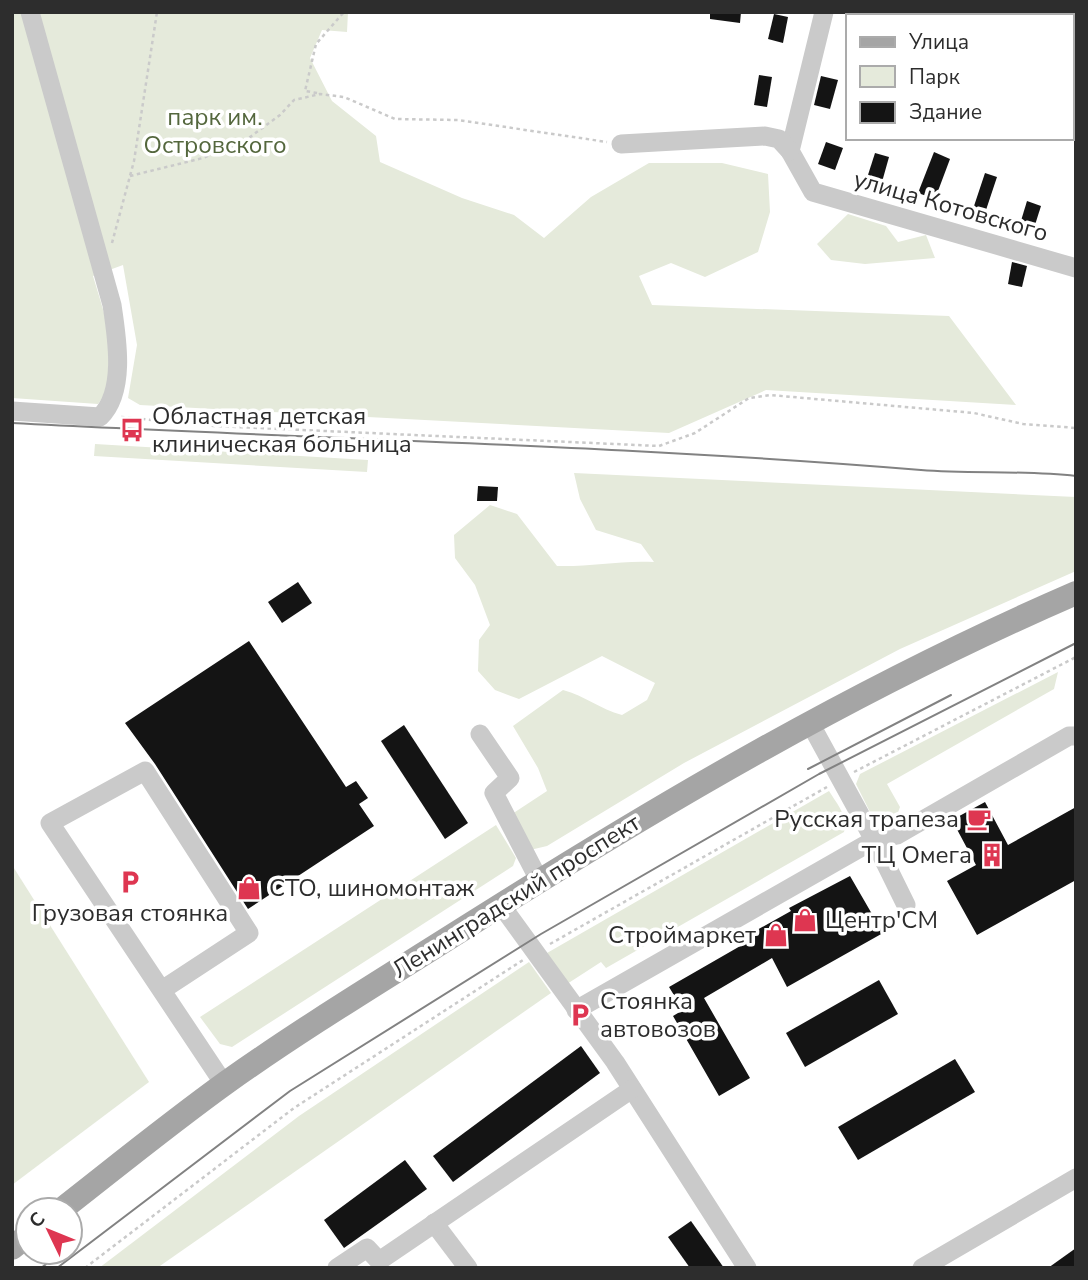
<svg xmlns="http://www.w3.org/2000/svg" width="1088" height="1280" font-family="'Nunito Sans',sans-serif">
<rect width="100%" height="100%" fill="#fff"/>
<g fill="#e5eadb">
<path d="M 12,12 L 348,12 L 347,32 L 322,30 L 310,58 L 332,101 L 376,136 L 380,162 L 462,198 L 514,215 L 544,238 L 591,197 L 649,163 L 722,163 L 768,174 L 770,212 L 758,252 L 705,277 L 671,263 L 639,276 L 652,305 L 949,316 L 1016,405 L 766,390 L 669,433 L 140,405 L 128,398 L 137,345 L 123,265 L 93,276 C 104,313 126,371 98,404 L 12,398 Z"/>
<path d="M 848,214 L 886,226 L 898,242 L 926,235 L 935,258 L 865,264 L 831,260 L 817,244 Z"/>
<path d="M 95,444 L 368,460 L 367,472 L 94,456 Z"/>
<path d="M 574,473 L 1076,497 L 1076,571 L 900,649 L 684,763 L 547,846 L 530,850 L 512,814 L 547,791 L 538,768 L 513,726 L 563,690 C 585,696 600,709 622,715 L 647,700 L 655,683 L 602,656 L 519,699 L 495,690 L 478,671 L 479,640 L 490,625 L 475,585 L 455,558 L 454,535 L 490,505 L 517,514 L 557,566 C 590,567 621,560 654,562 L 641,544 L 596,530 L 580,499 Z"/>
<path d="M 1058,672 L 1054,689 L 887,784 L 900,807 L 895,821 L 887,825 L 873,818 L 856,784 L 860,774 Z"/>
<path d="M 829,791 C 837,804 849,817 844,832 L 606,968 L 601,962 L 567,984 L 547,953 Z"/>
<path d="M 496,825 L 516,858 L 513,866 L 232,1047 L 220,1044 L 200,1017 Z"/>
<path d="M 12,865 L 149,1082 L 12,1185 Z"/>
<path d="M 529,962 L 551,993 L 157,1268 L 99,1268 L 299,1116 Z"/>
</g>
<g fill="#141414">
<path d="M 710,12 L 741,12 L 740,23 L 710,19 Z"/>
<path d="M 774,14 L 788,17 L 783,43 L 768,39 Z"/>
<path d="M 759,75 L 772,77 L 767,107 L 754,105 Z"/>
<path d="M 821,76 L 838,80 L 830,109 L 814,105 Z"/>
<path d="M 826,142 L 843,148 L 835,170 L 818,164 Z"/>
<path d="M 934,152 L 950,159 L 935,199 L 918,193 Z"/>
<path d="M 875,153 L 889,157 L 882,182 L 867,178 Z"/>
<path d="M 985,173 L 997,177 L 985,213 L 973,209 Z"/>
<path d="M 1027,201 L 1041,206 L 1034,228 L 1020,224 Z"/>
<path d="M 1012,262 L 1027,266 L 1022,287 L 1008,284 Z"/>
<path d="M 478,486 L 498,487 L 497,501 L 477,501 Z"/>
<path d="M 298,582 L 312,603 L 282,623 L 268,602 Z"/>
<path d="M 249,641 L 346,787 L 356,781 L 368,798 L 359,804 L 374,826 L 248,909 L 155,764 L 125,723 Z"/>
<path d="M 404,725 L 468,823 L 445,839 L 381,741 Z"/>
<path d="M 985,802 L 1008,845 L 1076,807 L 1076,880 L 977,935 L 947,881 L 976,865 L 952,820 Z"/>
<path d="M 850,876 L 883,933 L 787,987 L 772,958 L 704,998 L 750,1078 L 719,1096 L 673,1016 L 683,1010 L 669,987 L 742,945 L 739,940 L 791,911 L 789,908 Z"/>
<path d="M 879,980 L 898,1014 L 805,1067 L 786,1033 Z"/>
<path d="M 581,1046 L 600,1073 L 453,1182 L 433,1156 Z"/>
<path d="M 955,1059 L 975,1092 L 858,1160 L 838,1127 Z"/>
<path d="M 405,1160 L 427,1189 L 344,1248 L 324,1220 Z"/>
<path d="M 691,1221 L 724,1268 L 690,1268 L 668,1237 Z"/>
<path d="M 1076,1248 L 1076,1268 L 1048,1268 Z"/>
</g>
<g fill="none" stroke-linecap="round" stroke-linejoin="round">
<g stroke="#cacaca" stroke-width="2.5" stroke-dasharray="3.5 3.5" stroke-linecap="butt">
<path d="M 317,93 L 305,91 L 316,44 L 344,12"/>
<path d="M 130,176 L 203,158 L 246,140 L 280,115 L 294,100 L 320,94 L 344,97 L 395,119 L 458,120 L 607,142"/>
<path d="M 112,243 L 134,161 L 157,12"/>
<path d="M 121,417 L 214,426 L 659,446 L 695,433 L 749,398 L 770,395 L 974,413 L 1023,424 L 1076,428"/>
<path d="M 854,772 L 1076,657"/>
<path d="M 550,944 L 827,787"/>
<path d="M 85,1268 L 294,1108 L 523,960"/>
</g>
<g stroke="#cacaca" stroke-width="19">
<path d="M 824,12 L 790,151 L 813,192 L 1076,268"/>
<path d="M 893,12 L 903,16"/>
<path d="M 1072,75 L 1076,76"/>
<path d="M 621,144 L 765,136 L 779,139 L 790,151"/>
<path d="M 12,411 L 100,417 C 126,392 117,338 112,305 L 30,12"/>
<path d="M 480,734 L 510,778 L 494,793 L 539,880"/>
<path d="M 501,905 L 615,1062 L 747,1268"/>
<path d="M 906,905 L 874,840 L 897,835 L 1069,736 L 1076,736"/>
<path d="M 162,990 L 249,933 L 145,771 L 50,823 L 224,1084"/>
<path d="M 576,1010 L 874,840 L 810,723"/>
<path d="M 434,1223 L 468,1268"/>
<path d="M 337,1268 L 367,1248 L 379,1261 L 632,1089"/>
<path d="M 922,1268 L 1076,1178"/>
</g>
<g stroke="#a5a5a5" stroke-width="24">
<path d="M 61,1210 C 116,1167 170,1123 227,1082 C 303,1028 384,979 463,929 C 660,804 861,686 1076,593"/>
<path d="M 12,1248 L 28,1235"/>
</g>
<g stroke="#828282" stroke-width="2">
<path d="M 12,423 C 315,439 619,445 921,470 C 972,474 1024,470 1076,476"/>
<path d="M 808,769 L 951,695"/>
<path d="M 41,1268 L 62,1252"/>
<path d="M 57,1268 L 290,1091 L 541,934 L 819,774 L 1076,643"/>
</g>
</g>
<defs>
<g id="bus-bare" transform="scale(1.89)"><path d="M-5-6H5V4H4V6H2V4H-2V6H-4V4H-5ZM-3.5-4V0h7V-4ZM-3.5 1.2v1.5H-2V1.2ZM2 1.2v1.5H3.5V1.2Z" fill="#de3651" stroke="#fff" stroke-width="2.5" paint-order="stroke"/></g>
<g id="cafe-bare" transform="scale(1.89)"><path d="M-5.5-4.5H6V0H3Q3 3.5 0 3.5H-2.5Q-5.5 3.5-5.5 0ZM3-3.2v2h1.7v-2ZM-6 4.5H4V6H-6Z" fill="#de3651" stroke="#fff" stroke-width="2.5" paint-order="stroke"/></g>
<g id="building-bare" transform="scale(1.89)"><path d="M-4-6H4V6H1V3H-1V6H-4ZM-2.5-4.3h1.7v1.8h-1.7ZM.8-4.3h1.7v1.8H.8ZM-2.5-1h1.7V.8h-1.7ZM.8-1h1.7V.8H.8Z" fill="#de3651" stroke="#fff" stroke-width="2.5" paint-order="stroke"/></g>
<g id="parking-bare" transform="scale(1.89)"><path d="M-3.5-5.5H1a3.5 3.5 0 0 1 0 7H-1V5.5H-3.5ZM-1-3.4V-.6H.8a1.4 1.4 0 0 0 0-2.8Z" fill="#de3651" stroke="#fff" stroke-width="2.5" paint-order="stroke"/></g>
<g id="shop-bare" transform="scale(1.89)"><path d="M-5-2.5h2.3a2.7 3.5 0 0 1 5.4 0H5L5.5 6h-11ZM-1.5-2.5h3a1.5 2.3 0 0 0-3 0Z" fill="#de3651" stroke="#fff" stroke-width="2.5" paint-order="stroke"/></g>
</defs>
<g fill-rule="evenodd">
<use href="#bus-bare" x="132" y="430"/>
<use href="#cafe-bare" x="979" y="819"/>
<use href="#building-bare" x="992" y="855"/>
<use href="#parking-bare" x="130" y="882"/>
<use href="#shop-bare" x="249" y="888"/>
<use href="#shop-bare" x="805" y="920"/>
<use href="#shop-bare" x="776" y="935"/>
<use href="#parking-bare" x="580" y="1015"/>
</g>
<g text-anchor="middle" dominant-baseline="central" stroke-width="7" stroke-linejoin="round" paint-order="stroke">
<g font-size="24" fill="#54673d" stroke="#fff">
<text x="215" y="117">парк им.<tspan x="215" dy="28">Островского</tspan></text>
</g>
<g font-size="24" fill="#2d2d2d" stroke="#fff">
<text transform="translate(951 206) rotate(16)">улица Котовского</text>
<text transform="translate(516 896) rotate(-32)">Ленинградский проспект</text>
</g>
<g font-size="24" fill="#2d2d2d" stroke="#fff" text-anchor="start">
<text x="152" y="416">Областная детская<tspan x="152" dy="28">клиническая больница</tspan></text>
<text x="959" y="819" text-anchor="end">Русская трапеза</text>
<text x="972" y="855" text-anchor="end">ТЦ Омега</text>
<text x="269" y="888">СТО, шиномонтаж</text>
<text x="130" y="913" text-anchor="middle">Грузовая стоянка</text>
<text x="825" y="920">Центр'СМ</text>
<text x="756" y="935" text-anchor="end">Строймаркет</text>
<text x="600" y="1001">Стоянка<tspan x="600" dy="28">автовозов</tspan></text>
</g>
</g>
<rect width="1088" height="1280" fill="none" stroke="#2d2d2d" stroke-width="28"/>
<rect x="846" y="14" width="228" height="126" fill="#ffffff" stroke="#ababab" stroke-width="2"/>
<rect x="860" y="37" width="35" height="10" fill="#a5a5a5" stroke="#ababab" stroke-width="2"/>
<text x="909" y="49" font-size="21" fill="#2d2d2d">Улица</text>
<rect x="860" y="66" width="35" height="21" fill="#e5eadb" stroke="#ababab" stroke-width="2"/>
<text x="909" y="84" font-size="21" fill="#2d2d2d">Парк</text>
<rect x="860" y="102" width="35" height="21" fill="#141414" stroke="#ababab" stroke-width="2"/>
<text x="909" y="119" font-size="21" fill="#2d2d2d">Здание</text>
<g transform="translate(49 1231) rotate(313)"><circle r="33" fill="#ffffff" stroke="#ababab" stroke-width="2"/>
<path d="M0-5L12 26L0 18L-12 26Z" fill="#de3651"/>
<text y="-10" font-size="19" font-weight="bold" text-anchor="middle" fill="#2d2d2d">С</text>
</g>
</svg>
